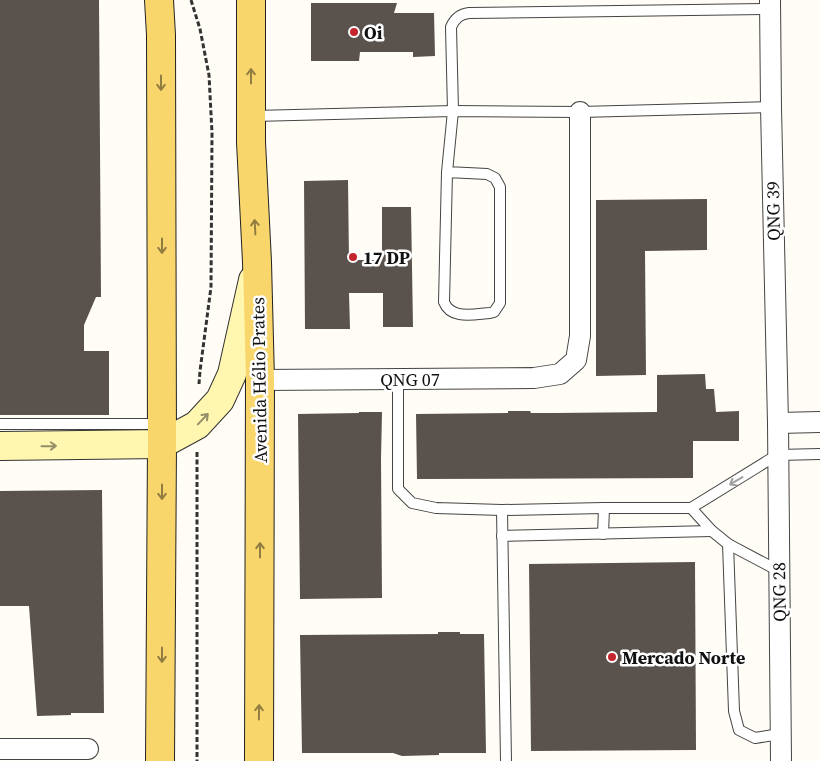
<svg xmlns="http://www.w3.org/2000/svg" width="820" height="761" font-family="'Source Serif 4',serif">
<rect width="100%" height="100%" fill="#fffdf5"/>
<g fill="#5a524d">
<path d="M 0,0 L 99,0 L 101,297 L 96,297 L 84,325 L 84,351 L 109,351 L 109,415 L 0,415 Z"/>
<path d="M 311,3 L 397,3 L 394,13 L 434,13 L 435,56 L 413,57 L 413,52 L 360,52 L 359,61 L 311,61 Z"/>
<path d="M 348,180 L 349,260 L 382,260 L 382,207 L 411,207 L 413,327 L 383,327 L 383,293 L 349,293 L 350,329 L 305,329 L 304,181 Z"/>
<path d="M 707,199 L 707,250 L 645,251 L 646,375 L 596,376 L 596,200 Z"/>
<path d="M 705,374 L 706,389 L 714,389 L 716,412 L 739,411 L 739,441 L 693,441 L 693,478 L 417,479 L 416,414 L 508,413 L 508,411 L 530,411 L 531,413 L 555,413 L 657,412 L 657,375 Z"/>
<path d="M 359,412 L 382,412 L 381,459 L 382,598 L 300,599 L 298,414 L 359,413 Z"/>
<path d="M 102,490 L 104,713 L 71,713 L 71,715 L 37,716 L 29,606 L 0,606 L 0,491 Z"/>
<path d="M 695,562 L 696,750 L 531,751 L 529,564 Z"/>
<path d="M 438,632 L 460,632 L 460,634 L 484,634 L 486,753 L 439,753 L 439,755 L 402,756 L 393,753 L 302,753 L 300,635 L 438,634 Z"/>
</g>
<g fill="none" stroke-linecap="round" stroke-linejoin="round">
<g stroke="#444" stroke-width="12">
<g id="service">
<path d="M 252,116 L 453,111 L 580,112 L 771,107"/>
<path d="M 447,172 L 487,174 L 495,178 L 500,187 L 500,303 L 494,312 L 490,313 C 474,314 451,320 444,302 L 447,172 L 453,111 L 451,27 C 455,18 460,14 469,13 L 770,9"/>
<path d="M 398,379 L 398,489 L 412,503 L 436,508 L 502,510 L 604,508 L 691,508"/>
<path d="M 0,424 L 161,424"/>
<path d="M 502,510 L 506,761"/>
<path d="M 603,534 L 604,508"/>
<path d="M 502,536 L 712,531"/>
<path d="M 728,544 L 734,711 L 739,730 L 755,738 L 780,734"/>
<path d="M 779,571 L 728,544 L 712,531 L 691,508 L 777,455 L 820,454"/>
</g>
</g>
<g stroke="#444" stroke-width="22">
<g id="minor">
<path d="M 770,0 L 771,107 L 778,423 L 781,761"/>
<path d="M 260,380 L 534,378 L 560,374 L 576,360 L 580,336 L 580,112"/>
<path d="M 778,423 L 820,422"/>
<path d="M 0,749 L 88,749"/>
</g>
</g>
<g stroke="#333" stroke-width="30">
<path id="secondary" d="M 0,446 L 162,444 L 197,425 L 220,400 L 232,374 L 253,280"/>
</g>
<g stroke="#222" stroke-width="30">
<g id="primary">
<path d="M 159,0 L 161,35 L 162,444 L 160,761"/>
<path d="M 251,0 L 251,142 L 257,262 L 260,380 L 259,761"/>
</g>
</g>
<g stroke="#333" stroke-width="3" stroke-dasharray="5 2.5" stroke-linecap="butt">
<path d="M 191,0 L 200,29 L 209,75 L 212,133 L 211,287 L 200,371 L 199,384"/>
<path d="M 197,452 L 197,761"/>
</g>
<use href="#service" stroke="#fff" stroke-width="10"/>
<use href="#minor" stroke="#fff" stroke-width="20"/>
<use href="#secondary" stroke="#fff6b0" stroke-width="28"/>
<use href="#primary" stroke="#f9d66b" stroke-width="28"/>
</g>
<defs><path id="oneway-shaft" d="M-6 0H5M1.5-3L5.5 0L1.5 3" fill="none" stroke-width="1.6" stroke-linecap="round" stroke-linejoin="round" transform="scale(1.25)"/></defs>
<g stroke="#917d42">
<use href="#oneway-shaft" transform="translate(251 76) rotate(-90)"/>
<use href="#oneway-shaft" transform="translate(161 83) rotate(90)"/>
<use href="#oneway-shaft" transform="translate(255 227) rotate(-93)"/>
<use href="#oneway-shaft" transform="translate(162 246) rotate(90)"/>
<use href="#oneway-shaft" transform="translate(162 492) rotate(90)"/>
<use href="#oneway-shaft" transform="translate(260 550) rotate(-90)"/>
<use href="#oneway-shaft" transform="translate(162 655) rotate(90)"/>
<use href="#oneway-shaft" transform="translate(259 712) rotate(-89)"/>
</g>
<g stroke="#948f68">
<use href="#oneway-shaft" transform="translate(203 419) rotate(-46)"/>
<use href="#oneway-shaft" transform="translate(49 446) rotate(-1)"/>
</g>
<use stroke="#a0a0a0" href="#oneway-shaft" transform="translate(736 481) rotate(149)"/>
<g fill="#c4262e" stroke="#fff" stroke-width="2">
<circle cx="354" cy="32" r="5"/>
<circle cx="353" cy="257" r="5"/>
<circle cx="612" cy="657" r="5"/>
</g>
<g text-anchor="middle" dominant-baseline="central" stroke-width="5" stroke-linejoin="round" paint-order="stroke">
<g font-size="18" font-weight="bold" fill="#111" stroke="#fff" text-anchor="start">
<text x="364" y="32">Oi</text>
<text x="363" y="257">17 DP</text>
<text x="622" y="657">Mercado Norte</text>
</g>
<g font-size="18" fill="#111" stroke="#fff">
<text transform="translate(773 211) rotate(-91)">QNG 39</text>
<text x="410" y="379">QNG 07</text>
<text transform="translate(259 380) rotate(-91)">Avenida Hélio Prates</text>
<text transform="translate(779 592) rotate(-91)">QNG 28</text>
</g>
</g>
</svg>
